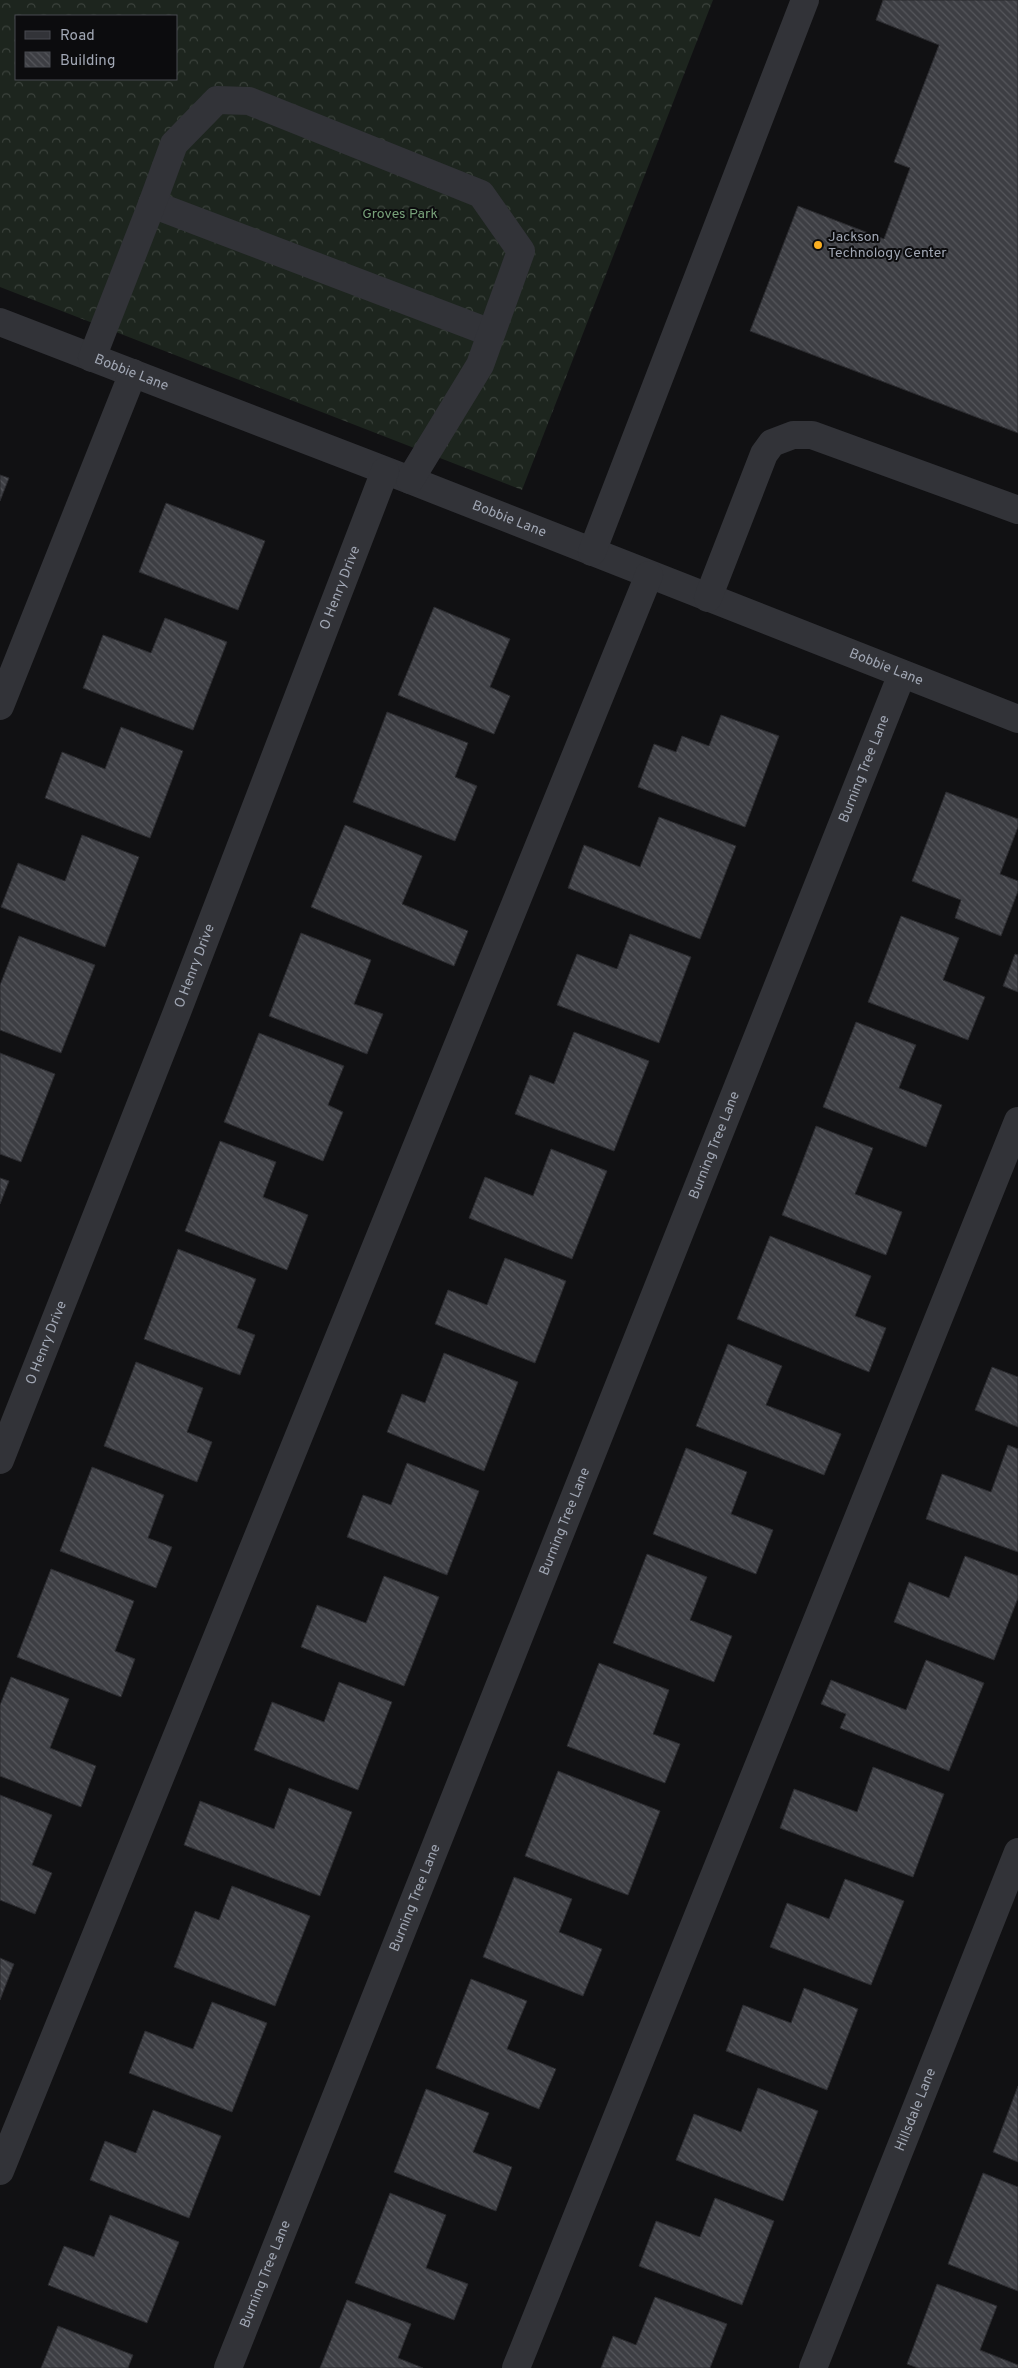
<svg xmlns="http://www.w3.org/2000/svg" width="1018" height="2368" font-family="Overpass,sans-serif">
<defs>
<pattern id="forest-crowns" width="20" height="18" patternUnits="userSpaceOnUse" patternTransform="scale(1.25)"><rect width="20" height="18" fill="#1d251e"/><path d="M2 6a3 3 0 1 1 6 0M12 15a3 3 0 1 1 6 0" fill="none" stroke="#3b423c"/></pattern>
<pattern id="building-back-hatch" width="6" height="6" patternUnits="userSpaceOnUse" patternTransform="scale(1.25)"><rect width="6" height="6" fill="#3d3e43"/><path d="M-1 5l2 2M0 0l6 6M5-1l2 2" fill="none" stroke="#56575c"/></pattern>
</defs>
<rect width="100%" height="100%" fill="#111113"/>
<path fill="url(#forest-crowns)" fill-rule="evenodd" d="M 0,0 L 713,0 L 522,490 L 0,287 ZM 16,16 L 176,16 L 176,79 L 16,79 Z"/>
<g fill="url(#building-back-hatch)" stroke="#2b2b2f">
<path d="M 883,0 L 1018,0 L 1018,433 L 750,331 L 798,206 L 884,239 L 910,168 L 894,162 L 939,45 L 876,20 Z"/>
<path d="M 0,475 L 9,478 L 0,501 Z"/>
<path d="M 166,503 L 265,541 L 238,610 L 139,572 Z"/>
<path d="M 434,607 L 510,639 L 490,687 L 510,696 L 494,734 L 398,695 Z"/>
<path d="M 165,618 L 227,642 L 193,730 L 83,688 L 103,635 L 151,653 Z"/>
<path d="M 387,712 L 468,743 L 455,777 L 477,786 L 455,841 L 353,802 Z"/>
<path d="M 721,715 L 779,736 L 745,827 L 638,787 L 654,744 L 676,752 L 682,736 L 709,746 Z"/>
<path d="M 121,727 L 183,751 L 150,838 L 45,798 L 62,752 L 105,769 Z"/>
<path d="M 946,792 L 1018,819 L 1018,827 L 1000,874 L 1018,881 L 1018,891 L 1001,936 L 955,918 L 961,900 L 912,881 Z"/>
<path d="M 659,817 L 736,846 L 700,939 L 568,888 L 584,845 L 640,867 Z"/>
<path d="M 345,825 L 422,856 L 402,904 L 468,931 L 454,966 L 311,907 Z"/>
<path d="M 82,835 L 139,857 L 105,947 L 1,907 L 18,863 L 65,881 Z"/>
<path d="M 901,916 L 959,938 L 943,980 L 985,997 L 968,1040 L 868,1002 Z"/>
<path d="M 301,933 L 371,960 L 354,1004 L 383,1014 L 367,1054 L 269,1016 Z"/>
<path d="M 630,934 L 691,957 L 659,1043 L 557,1005 L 577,954 L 617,969 Z"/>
<path d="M 19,936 L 95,965 L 61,1053 L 0,1030 L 0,985 Z"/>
<path d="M 1015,954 L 1018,955 L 1018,992 L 1003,986 Z"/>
<path d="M 856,1022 L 916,1045 L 899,1088 L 942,1105 L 926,1147 L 823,1107 Z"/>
<path d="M 574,1032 L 649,1061 L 614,1151 L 515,1114 L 530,1075 L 554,1084 Z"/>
<path d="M 259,1033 L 344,1066 L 328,1105 L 343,1112 L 323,1161 L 224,1122 Z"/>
<path d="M 0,1053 L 55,1074 L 21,1162 L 0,1154 Z"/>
<path d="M 816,1126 L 873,1148 L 855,1194 L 902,1212 L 886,1255 L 782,1215 Z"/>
<path d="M 220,1141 L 276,1162 L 263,1197 L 308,1215 L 287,1270 L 185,1231 Z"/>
<path d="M 551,1149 L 607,1171 L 572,1259 L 469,1218 L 485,1177 L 533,1196 Z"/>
<path d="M 0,1178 L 9,1181 L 0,1204 Z"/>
<path d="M 770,1236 L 871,1276 L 855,1316 L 886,1328 L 869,1372 L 737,1319 Z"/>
<path d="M 178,1249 L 256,1279 L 237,1328 L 255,1335 L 240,1375 L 144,1339 Z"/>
<path d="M 505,1258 L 566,1281 L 535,1363 L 435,1324 L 448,1290 L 487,1305 Z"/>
<path d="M 728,1344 L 782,1366 L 766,1405 L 841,1434 L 824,1475 L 696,1426 Z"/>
<path d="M 444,1353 L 518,1382 L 484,1471 L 387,1432 L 402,1394 L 425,1403 Z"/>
<path d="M 136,1362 L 203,1388 L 187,1432 L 212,1442 L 197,1482 L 104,1446 Z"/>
<path d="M 992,1367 L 1018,1377 L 1018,1427 L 975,1410 Z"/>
<path d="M 1008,1445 L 1018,1449 L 1018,1552 L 926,1519 L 942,1474 L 991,1492 Z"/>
<path d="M 686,1448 L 747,1472 L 731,1514 L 773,1530 L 756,1574 L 653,1534 Z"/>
<path d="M 407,1463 L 479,1491 L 447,1575 L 347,1537 L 363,1495 L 391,1505 Z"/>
<path d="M 92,1467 L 164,1495 L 148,1538 L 172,1547 L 156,1588 L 60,1551 Z"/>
<path d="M 647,1554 L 707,1577 L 690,1620 L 732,1636 L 714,1682 L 613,1643 Z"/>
<path d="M 965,1556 L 1018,1576 L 1018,1598 L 994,1660 L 894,1622 L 909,1582 L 949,1598 Z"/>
<path d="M 51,1569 L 134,1601 L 115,1651 L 135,1659 L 121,1697 L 17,1657 Z"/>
<path d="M 384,1576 L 439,1597 L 404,1686 L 301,1647 L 317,1605 L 366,1623 Z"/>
<path d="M 926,1660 L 984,1683 L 949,1771 L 840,1728 L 846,1714 L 821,1704 L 831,1680 L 906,1710 Z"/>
<path d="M 599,1663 L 669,1690 L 653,1734 L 680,1744 L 665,1783 L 567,1746 Z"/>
<path d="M 11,1677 L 69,1699 L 50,1748 L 96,1766 L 81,1807 L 0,1776 L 0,1705 Z"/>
<path d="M 339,1682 L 392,1702 L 358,1790 L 254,1750 L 272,1702 L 324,1722 Z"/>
<path d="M 873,1767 L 944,1794 L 913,1877 L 780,1828 L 794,1789 L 857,1812 Z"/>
<path d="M 558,1771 L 660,1811 L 628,1895 L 525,1856 Z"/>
<path d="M 289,1788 L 352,1812 L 320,1896 L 184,1845 L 200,1801 L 274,1829 Z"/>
<path d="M 0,1795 L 52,1815 L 32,1865 L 52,1873 L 35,1914 L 0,1900 Z"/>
<path d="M 514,1877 L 572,1899 L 559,1932 L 602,1949 L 583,1996 L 483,1957 Z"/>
<path d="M 845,1879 L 904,1901 L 871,1985 L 770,1947 L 787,1903 L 829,1919 Z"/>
<path d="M 232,1886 L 310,1916 L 275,2006 L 174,1967 L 195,1911 L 219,1920 Z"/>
<path d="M 0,1958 L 14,1964 L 0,2000 Z"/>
<path d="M 471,1979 L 527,2001 L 507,2049 L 556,2069 L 539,2109 L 436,2068 Z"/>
<path d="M 804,1988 L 858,2009 L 827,2090 L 726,2051 L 743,2005 L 791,2023 Z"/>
<path d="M 212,2002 L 267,2023 L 232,2112 L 129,2073 L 145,2031 L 193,2049 Z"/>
<path d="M 1018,2086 L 1018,2162 L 993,2152 Z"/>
<path d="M 758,2088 L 818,2111 L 783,2201 L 676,2160 L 694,2114 L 741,2132 Z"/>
<path d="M 426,2089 L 489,2113 L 473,2152 L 512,2167 L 496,2211 L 394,2172 Z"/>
<path d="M 153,2110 L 221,2136 L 189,2218 L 90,2180 L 105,2141 L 136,2153 Z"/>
<path d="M 983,2173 L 1018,2187 L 1018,2291 L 948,2264 Z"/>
<path d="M 390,2193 L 446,2215 L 426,2268 L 468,2284 L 454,2320 L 355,2283 Z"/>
<path d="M 715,2198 L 774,2221 L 742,2305 L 639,2266 L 656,2221 L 700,2237 Z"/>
<path d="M 110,2215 L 179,2242 L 147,2323 L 48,2285 L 64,2246 L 94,2257 Z"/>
<path d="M 937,2284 L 997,2306 L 980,2350 L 1018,2365 L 1018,2368 L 918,2368 L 907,2364 Z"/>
<path d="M 655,2297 L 727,2324 L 710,2368 L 601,2368 L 613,2336 L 636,2345 Z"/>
<path d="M 347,2300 L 411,2324 L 398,2358 L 423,2368 L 320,2368 Z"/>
<path d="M 58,2326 L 133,2355 L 128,2368 L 41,2368 Z"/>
</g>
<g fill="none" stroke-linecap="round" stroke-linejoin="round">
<g stroke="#323338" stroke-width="28">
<path d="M 152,204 L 491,333"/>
<path id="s1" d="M 0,322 L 410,480 L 1018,719"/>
<path d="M 92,358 L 152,204 L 174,144 L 217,100 L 249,101 L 481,194 L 521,251 L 480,365 L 410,480"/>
<path d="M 592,552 L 805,0"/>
<path d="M 708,598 L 764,454 L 772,443 L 793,435 L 812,435 L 1018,510"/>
<path d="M 0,706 L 133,373"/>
<path id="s2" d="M 0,1460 L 177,1012 L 385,471"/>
<path d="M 0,2171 L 649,575"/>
<path id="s3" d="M 228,2368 L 902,674"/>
<path d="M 516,2368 L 1018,1121"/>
<path id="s4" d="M 813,2368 L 1018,1852"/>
</g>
</g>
<circle fill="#fbaf21" stroke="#0c0c0e" stroke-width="2" cx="818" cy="245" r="5"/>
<g text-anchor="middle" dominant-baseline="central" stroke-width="4" stroke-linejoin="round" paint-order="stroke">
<g font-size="14" fill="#77a079" stroke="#0c0c0e">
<text x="400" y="214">Groves Park</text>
</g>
<g font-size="14" fill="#a1a7b4" stroke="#0c0c0e" text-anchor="start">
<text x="828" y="237">Jackson<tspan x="828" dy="16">Technology Center</tspan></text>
</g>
<g font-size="14" fill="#a1a7b4" stroke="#0c0c0e">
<text stroke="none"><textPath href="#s1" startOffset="141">Bobbie Lane</textPath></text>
<text stroke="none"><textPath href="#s1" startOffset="546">Bobbie Lane</textPath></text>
<text stroke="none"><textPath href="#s2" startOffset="936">O Henry Drive</textPath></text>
<text stroke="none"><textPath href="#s1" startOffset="951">Bobbie Lane</textPath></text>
<text stroke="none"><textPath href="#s3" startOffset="1721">Burning Tree Lane</textPath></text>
<text stroke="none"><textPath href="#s2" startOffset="531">O Henry Drive</textPath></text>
<text stroke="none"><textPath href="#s3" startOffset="1316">Burning Tree Lane</textPath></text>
<text stroke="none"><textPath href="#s2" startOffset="126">O Henry Drive</textPath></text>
<text stroke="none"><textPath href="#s3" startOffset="911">Burning Tree Lane</textPath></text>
<text stroke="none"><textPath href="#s3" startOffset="506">Burning Tree Lane</textPath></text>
<text stroke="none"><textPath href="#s4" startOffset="278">Hillsdale Lane</textPath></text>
<text stroke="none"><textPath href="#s3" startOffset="101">Burning Tree Lane</textPath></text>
</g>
</g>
<rect x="15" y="15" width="162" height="65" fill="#0c0c0e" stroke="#484a50"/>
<rect x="25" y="31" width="25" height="8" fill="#323338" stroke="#484a50"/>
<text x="60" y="40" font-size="15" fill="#a1a7b4">Road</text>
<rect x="25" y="52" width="25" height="15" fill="url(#building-back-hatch)" stroke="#484a50"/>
<text x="60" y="65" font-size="15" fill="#a1a7b4">Building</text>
</svg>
